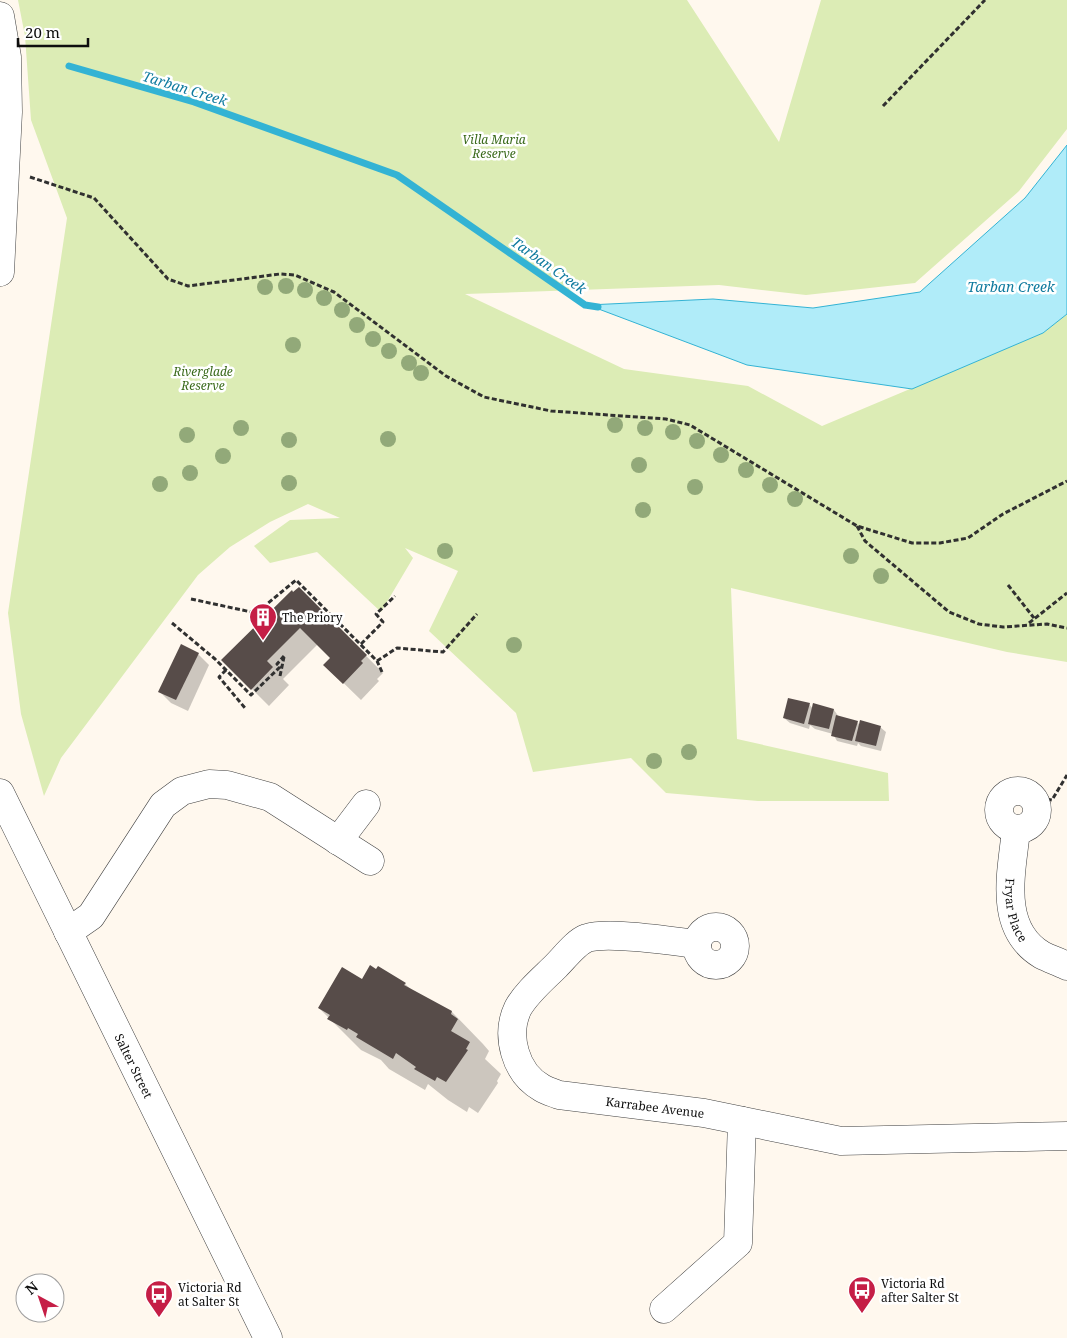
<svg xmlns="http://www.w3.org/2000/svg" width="1067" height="1338" font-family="'Noto Serif',serif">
<rect width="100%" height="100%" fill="#fff8ee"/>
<path fill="#dcecb5" d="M 18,0 L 687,0 L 779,142 L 821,0 L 1067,0 L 1067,129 L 1019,191 L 915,283 L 806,295 L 719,285 L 465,294 L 624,369 L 748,386 L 822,426 L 1043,333 L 1067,314 L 1067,662 L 1007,652 L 731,588 L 737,739 L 888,773 L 889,801 L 758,801 L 666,793 L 631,758 L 533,772 L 516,713 L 429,631 L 458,571 L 405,548 L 413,558 L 381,612 L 317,552 L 270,563 L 254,546 L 290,520 L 340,518 L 308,504 L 270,522 L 230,547 L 198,575 L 61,758 L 44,796 L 21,714 L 8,613 L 67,218 L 31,120 L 25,36 Z"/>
<path fill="#b0ecf9" stroke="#33b3d4" d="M 1067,145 L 1067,314 L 1043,333 L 912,389 L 747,365 L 588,305 L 713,299 L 813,308 L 920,292 L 1025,198 Z"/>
<g fill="#0003">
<path d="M 299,588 L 383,673 L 377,679 L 379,681 L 361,700 L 325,665 L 332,658 L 318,644 L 283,679 L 289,685 L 269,706 L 223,660 Z"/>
<path d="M 198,654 L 209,665 L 188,711 L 171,703 L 160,692 Z"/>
<path d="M 809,704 L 813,709 L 834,710 L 839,717 L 857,722 L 860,725 L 880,727 L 886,732 L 881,751 L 861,746 L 858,743 L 857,746 L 837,741 L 833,734 L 815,729 L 810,725 L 809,729 L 790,723 L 784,718 Z"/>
<path d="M 362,980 L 405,984 L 413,991 L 452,1012 L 483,1044 L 489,1051 L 485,1059 L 501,1074 L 497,1081 L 498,1083 L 478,1113 L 469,1107 L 467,1112 L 448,1100 L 428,1084 L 425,1090 L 389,1069 L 381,1060 L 361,1050 L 319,1008 Z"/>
</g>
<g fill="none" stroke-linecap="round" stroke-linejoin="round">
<path stroke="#33b3d4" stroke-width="7" d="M 69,66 L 194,102 L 397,175 L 585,305 L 598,307"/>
</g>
<g fill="#574c49">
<path d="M 299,587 L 367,655 L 361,661 L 363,663 L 343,684 L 323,665 L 330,658 L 300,628 L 267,661 L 273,667 L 251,690 L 221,660 L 292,590 L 293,592 Z"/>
<path d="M 181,644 L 199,653 L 176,700 L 158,692 Z"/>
<path d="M 788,698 L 810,703 L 804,724 L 783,718 Z"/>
<path d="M 813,703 L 834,709 L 829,729 L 808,724 Z"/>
<path d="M 836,715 L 858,721 L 852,741 L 831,736 Z"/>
<path d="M 860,720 L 881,726 L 876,746 L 855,741 Z"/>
<path d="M 370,965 L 376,969 L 378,966 L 406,983 L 404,985 L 452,1011 L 451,1014 L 458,1019 L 451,1031 L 470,1042 L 466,1049 L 468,1050 L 446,1082 L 437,1077 L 435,1081 L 414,1069 L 416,1067 L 396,1053 L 393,1059 L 356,1037 L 358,1034 L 348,1028 L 347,1030 L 327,1019 L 330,1015 L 318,1008 L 342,967 L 362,979 Z"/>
</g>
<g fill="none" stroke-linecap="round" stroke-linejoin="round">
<g stroke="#414141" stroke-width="29">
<g id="minor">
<path d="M 0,16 L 7,57 L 8,112 L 0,272"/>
<circle cx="1018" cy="810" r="19"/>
<path id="s1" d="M 0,793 L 268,1338"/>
<path id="s2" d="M 1016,830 C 1012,871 997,928 1042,955 C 1050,959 1059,962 1067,966"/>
<path d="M 338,841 L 366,804"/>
<circle cx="716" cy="946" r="19"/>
<path d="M 68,932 L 91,916 L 163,805 L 182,791 L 209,784 L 227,785 L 270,797 L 370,861"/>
<path id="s3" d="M 697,944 C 671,941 609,931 587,938 C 576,942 565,957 556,966 C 544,978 527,992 518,1008 C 505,1035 515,1073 542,1088 C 547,1091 554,1093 559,1095 L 704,1113 L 841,1141 L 1067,1136"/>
<path d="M 664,1309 L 738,1243 L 742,1121"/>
</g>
</g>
<g stroke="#303030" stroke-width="3" stroke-dasharray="5 2.5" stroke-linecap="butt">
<path d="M 883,106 L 985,0"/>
<path d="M 30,177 L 94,198 L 168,279 L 188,286 L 280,274 L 295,275 L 334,292 L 446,376 L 484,397 L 551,411 L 666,419 L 690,425 L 857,526 L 912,543 L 940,543 L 968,538 L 1003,514 L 1067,481"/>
<path d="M 857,526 L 865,541 L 949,612 L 979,624 L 1003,627 L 1047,624 L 1067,628"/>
<path d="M 1008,585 L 1034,618"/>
<path d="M 191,599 L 256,613 L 296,580 L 377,661 L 382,672"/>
<path d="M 172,623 L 215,659 L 251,695 L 280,667 L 277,664 L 284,656"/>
<path d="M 1029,623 L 1067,593"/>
<path d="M 361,644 L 383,622 L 376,614 L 395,596"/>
<path d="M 377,661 L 397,648 L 443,652 L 477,614"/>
<path d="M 226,670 L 219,677 L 245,708"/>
<path d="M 280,676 L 284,657"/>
<path d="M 1032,797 L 1052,800 L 1067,775"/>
</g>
<use href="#minor" stroke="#fff" stroke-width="28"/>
</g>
<g fill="#92a979">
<circle cx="286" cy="286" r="8"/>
<circle cx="265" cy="287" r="8"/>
<circle cx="305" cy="290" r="8"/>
<circle cx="324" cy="298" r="8"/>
<circle cx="342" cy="310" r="8"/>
<circle cx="357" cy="325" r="8"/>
<circle cx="373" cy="339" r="8"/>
<circle cx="293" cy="345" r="8"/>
<circle cx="389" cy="351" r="8"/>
<circle cx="409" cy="363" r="8"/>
<circle cx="421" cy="373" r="8"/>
<circle cx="615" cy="425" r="8"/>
<circle cx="241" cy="428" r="8"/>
<circle cx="645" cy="428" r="8"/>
<circle cx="673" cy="432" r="8"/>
<circle cx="187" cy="435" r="8"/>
<circle cx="388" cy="439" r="8"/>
<circle cx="289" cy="440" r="8"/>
<circle cx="697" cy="441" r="8"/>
<circle cx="721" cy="455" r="8"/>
<circle cx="223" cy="456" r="8"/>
<circle cx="639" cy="465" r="8"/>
<circle cx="746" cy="470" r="8"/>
<circle cx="190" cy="473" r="8"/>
<circle cx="289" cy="483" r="8"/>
<circle cx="160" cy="484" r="8"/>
<circle cx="770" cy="485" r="8"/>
<circle cx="695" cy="487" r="8"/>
<circle cx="795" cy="499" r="8"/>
<circle cx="643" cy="510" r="8"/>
<circle cx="445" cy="551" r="8"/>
<circle cx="851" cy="556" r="8"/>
<circle cx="881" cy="576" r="8"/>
<circle cx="514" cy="645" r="8"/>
<circle cx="689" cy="752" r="8"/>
<circle cx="654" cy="761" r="8"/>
</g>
<defs>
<g id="building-pin" transform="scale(1.4375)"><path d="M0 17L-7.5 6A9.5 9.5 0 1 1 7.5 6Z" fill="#c51e46" stroke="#fff"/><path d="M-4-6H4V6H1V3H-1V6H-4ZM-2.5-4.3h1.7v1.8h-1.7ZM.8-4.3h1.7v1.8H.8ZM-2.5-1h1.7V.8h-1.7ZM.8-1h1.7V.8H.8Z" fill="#fff"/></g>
<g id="bus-pin" transform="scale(1.4375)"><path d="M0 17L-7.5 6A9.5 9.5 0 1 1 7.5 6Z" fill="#c51e46" stroke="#fff"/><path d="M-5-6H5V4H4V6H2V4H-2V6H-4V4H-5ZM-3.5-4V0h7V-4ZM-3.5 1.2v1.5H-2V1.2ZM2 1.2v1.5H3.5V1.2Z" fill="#fff"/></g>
</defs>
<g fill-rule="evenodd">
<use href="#building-pin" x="263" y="617"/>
<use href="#bus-pin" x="862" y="1290"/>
<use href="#bus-pin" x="159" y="1294"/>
</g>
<g text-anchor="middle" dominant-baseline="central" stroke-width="5" stroke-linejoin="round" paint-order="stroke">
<g font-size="12" font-style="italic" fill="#39691a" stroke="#fff">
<text x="494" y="139">Villa Maria<tspan x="494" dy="14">Reserve</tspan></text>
<text x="203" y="371">Riverglade<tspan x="203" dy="14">Reserve</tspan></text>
</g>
<g font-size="12" fill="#0e0e0e" stroke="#fff" text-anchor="start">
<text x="282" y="617">The Priory</text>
<text x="881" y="1283">Victoria Rd<tspan x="881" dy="14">after Salter St</tspan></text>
<text x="178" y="1287">Victoria Rd<tspan x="178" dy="14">at Salter St</tspan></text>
</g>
<g font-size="12" fill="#0e0e0e" stroke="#fff">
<text stroke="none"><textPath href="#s2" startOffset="81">Fryar Place</textPath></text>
<text stroke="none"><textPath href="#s1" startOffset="304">Salter Street</textPath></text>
<text stroke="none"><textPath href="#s3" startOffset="416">Karrabee Avenue</textPath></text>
</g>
<g font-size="14" font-style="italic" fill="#107b9f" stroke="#fff">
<text transform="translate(185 88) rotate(17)">Tarban Creek</text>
<text transform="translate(549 265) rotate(35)">Tarban Creek</text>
<text x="1011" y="286">Tarban Creek</text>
</g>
</g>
<g transform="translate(40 1298) rotate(320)"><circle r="24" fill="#ffffff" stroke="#9f9f9f"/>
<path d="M0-4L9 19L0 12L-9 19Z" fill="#c51e46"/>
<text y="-8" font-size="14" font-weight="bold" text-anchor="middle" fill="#0e0e0e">N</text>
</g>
<path d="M18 38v8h70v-8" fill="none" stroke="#0e0e0e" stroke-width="2.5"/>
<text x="25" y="38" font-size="15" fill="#0e0e0e" stroke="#ffffff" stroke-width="4" paint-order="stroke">20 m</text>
</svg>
